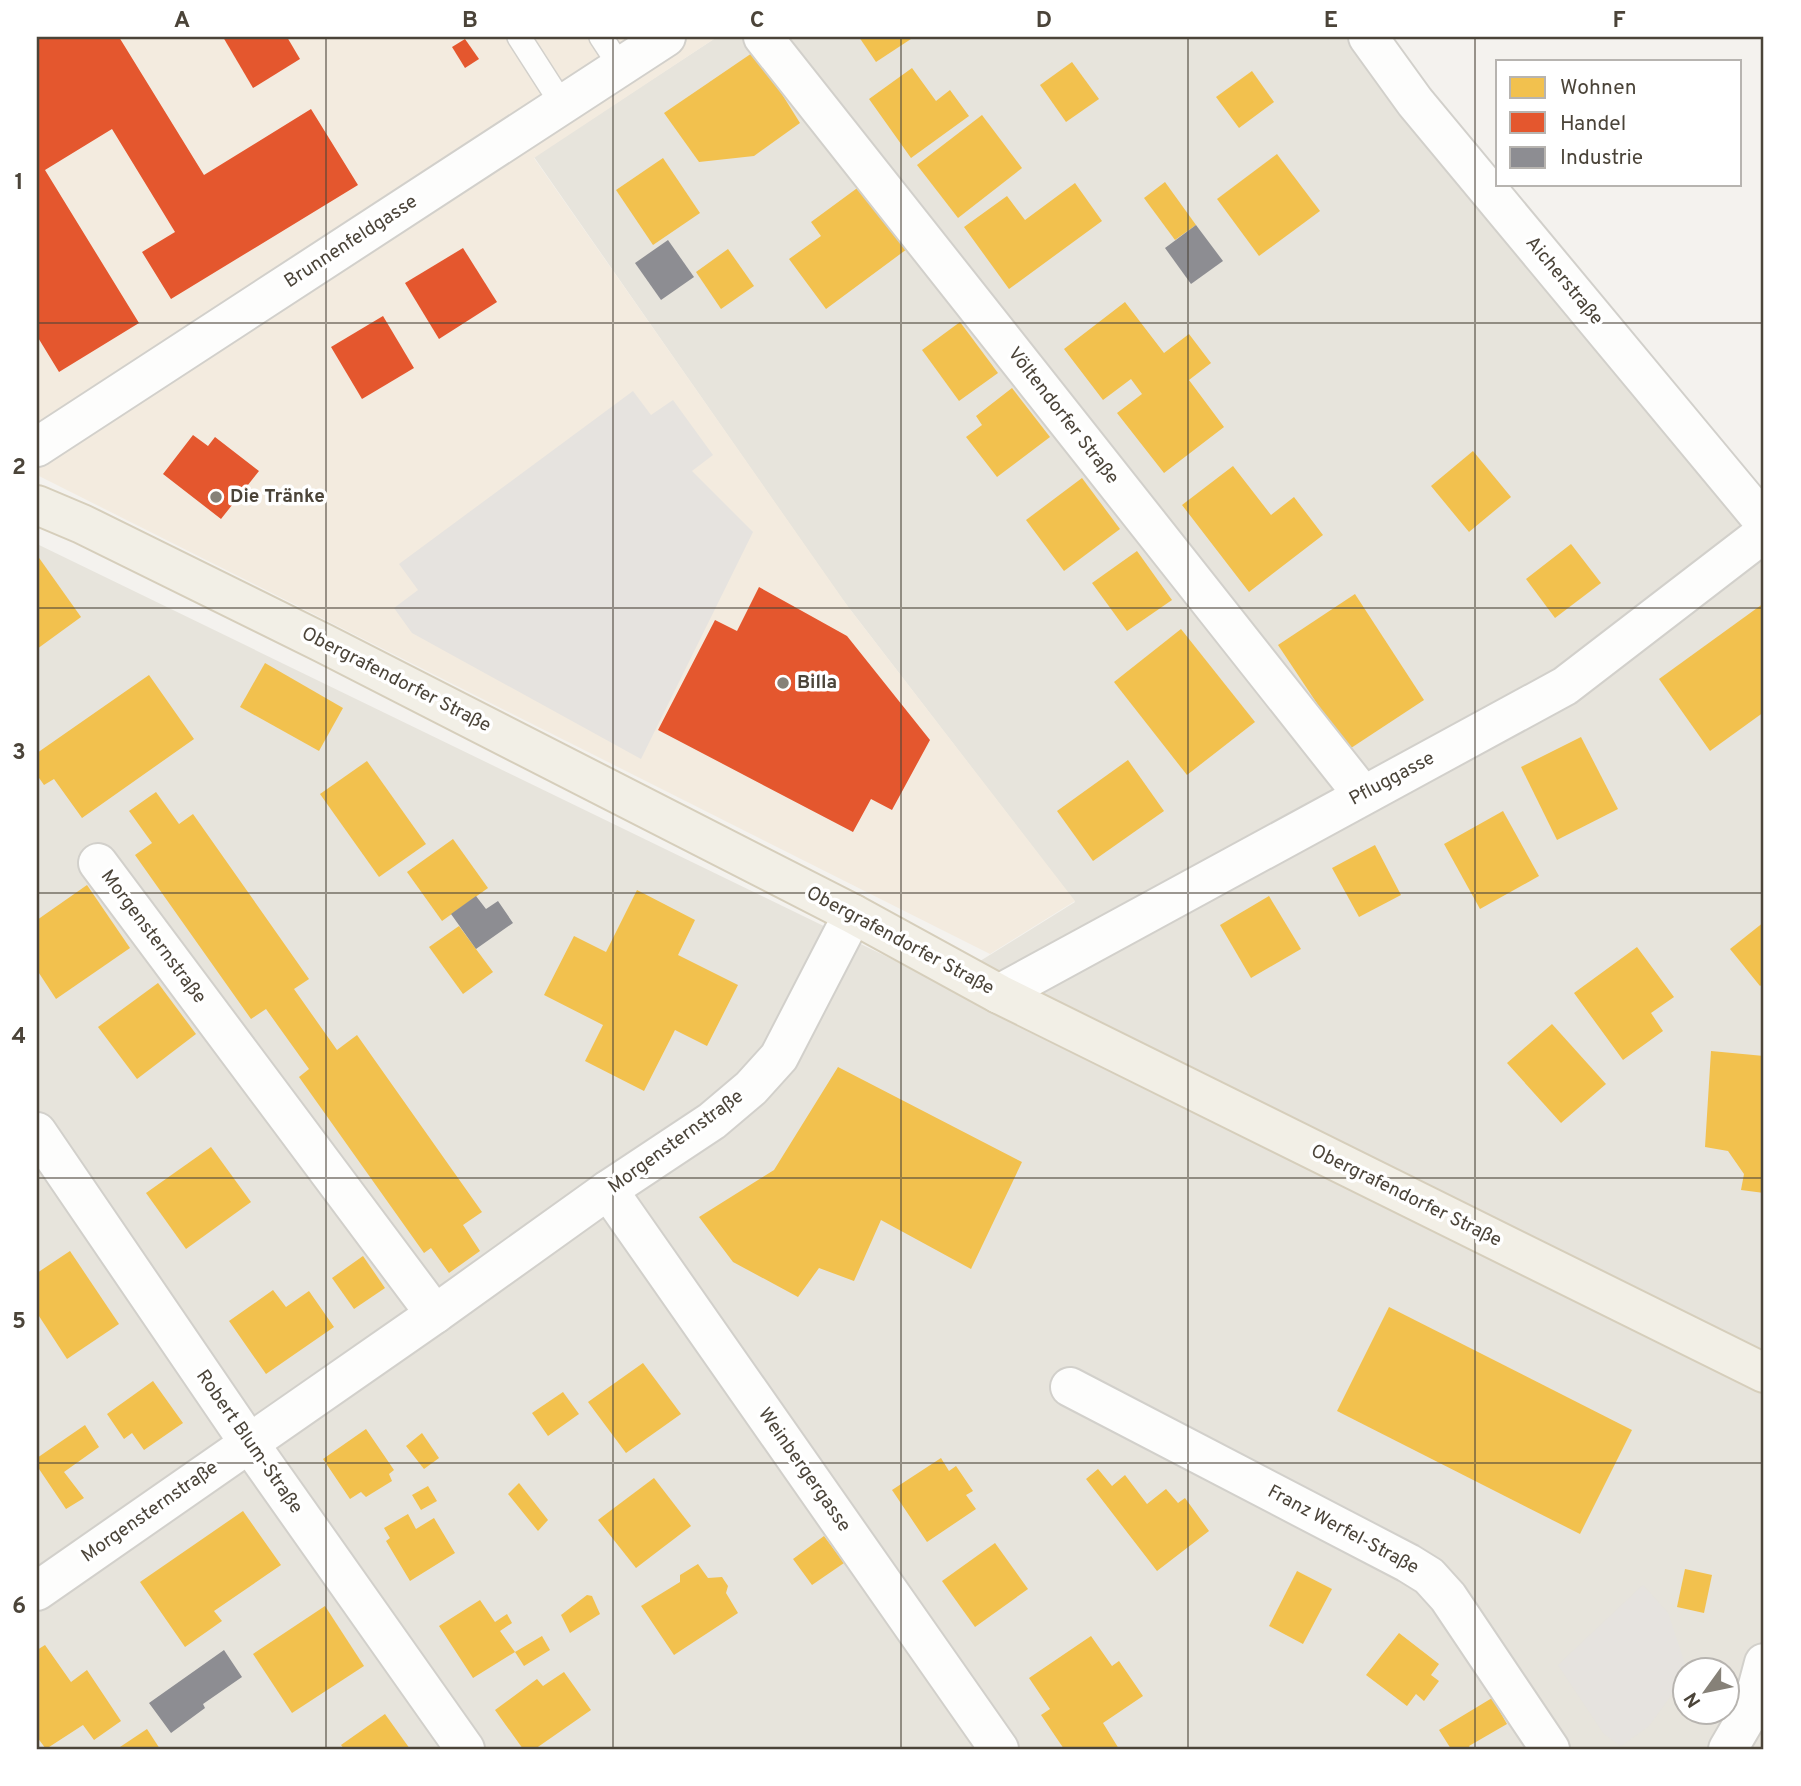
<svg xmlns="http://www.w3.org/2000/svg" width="1801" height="1786" font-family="Overpass,sans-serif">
<rect width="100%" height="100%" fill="#f4f2ee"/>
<path fill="#e7e4dc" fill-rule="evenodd" d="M 717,37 L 1388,37 L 1764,501 L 1764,1749 L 37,1749 L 37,544 L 943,984 L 1075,902 L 839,595 L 534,157 ZM 1686,1670 L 1728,1670 L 1728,1712 L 1686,1712 Z"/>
<path fill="#f3ebdf" d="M 37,37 L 717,37 L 534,158 L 849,608 L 1075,901 L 990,954 L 37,475 Z"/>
<g fill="#e6e3df">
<path d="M 633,391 L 651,415 L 673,400 L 713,455 L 692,471 L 753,532 L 641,759 L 412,633 L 394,608 L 418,590 L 399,564 Z"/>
<path d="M 1643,1585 L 1668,1613 L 1687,1670 L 1685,1676 L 1649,1726 L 1621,1746 L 1604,1734 L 1558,1665 Z"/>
</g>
<g fill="#f2c14e">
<path d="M 859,37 L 914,37 L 876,62 Z"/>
<path d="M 755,51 L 800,123 L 754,156 L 699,162 L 664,113 Z"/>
<path d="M 1072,62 L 1099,99 L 1066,122 L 1040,85 Z"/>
<path d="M 912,68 L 936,101 L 950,90 L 969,116 L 911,158 L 869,99 Z"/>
<path d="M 1252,71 L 1274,102 L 1239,128 L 1216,97 Z"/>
<path d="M 982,115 L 1022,168 L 958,218 L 917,165 Z"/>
<path d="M 1277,154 L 1320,211 L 1259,256 L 1217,199 Z"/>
<path d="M 663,158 L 700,213 L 653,245 L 616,190 Z"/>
<path d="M 1165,182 L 1196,225 L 1175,240 L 1144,198 Z"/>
<path d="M 1075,183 L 1102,221 L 1009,289 L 964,227 L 1007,196 L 1025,220 Z"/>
<path d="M 860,186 L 907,249 L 826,309 L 789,259 L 821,236 L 811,222 Z"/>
<path d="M 728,249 L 754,286 L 721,309 L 696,272 Z"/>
<path d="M 1125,302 L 1164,353 L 1189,334 L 1211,363 L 1189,380 L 1224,427 L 1164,473 L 1117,413 L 1142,394 L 1131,379 L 1103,400 L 1064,349 Z"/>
<path d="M 960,322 L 998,373 L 959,401 L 922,350 Z"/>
<path d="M 1012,388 L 1050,437 L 997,477 L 966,437 L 982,425 L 976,416 Z"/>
<path d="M 1473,451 L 1511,497 L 1469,532 L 1431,486 Z"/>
<path d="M 1233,466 L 1271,515 L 1294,497 L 1323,535 L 1249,592 L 1182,505 Z"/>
<path d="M 1082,478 L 1120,529 L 1064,571 L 1026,520 Z"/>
<path d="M 1571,544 L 1601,583 L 1555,618 L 1526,579 Z"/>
<path d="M 1137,551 L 1172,600 L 1127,631 L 1092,583 Z"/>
<path d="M 37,555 L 81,617 L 37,649 Z"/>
<path d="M 1355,594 L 1424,700 L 1348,750 L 1278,645 Z"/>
<path d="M 1764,603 L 1764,712 L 1710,751 L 1659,679 Z"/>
<path d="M 1181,629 L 1255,722 L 1187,775 L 1114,682 Z"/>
<path d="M 265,663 L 343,708 L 319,751 L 240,707 Z"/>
<path d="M 149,675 L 194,739 L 82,818 L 54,779 L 44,785 L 37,775 L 37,753 Z"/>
<path d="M 1581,737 L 1618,809 L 1557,840 L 1521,767 Z"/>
<path d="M 1128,760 L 1164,811 L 1093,861 L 1057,811 Z"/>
<path d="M 367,761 L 426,844 L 379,877 L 320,794 Z"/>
<path d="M 156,792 L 179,824 L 193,814 L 309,979 L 294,989 L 337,1050 L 357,1035 L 482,1212 L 463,1225 L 480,1251 L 449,1273 L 431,1248 L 424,1253 L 299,1077 L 309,1069 L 266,1009 L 251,1019 L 135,855 L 152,843 L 129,811 Z"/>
<path d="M 1503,811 L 1539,876 L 1480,909 L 1444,844 Z"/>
<path d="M 453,839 L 488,888 L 442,921 L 407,872 Z"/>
<path d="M 1375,845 L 1401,895 L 1359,917 L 1332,868 Z"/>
<path d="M 87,885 L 130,948 L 56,999 L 37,970 L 37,920 Z"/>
<path d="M 637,890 L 695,920 L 678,955 L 738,985 L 707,1046 L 675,1030 L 644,1091 L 585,1061 L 603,1025 L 544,995 L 574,936 L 606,952 Z"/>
<path d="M 1269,896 L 1301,949 L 1251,978 L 1220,925 Z"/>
<path d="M 1764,922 L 1764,983 L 1760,986 L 1730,949 Z"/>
<path d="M 459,926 L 493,972 L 463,994 L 429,947 Z"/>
<path d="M 1637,947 L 1674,997 L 1651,1013 L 1663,1031 L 1623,1060 L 1574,993 Z"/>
<path d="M 158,983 L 196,1034 L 137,1079 L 98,1027 Z"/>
<path d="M 1552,1024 L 1606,1084 L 1561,1123 L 1507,1063 Z"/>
<path d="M 1711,1051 L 1764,1056 L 1764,1193 L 1741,1190 L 1744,1174 L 1728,1151 L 1705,1147 Z"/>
<path d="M 838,1067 L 1022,1162 L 971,1269 L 881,1220 L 854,1281 L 819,1268 L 798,1297 L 733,1262 L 699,1217 L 774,1170 Z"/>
<path d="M 211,1147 L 251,1202 L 186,1249 L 146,1193 Z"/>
<path d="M 70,1251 L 119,1324 L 67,1359 L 37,1313 L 37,1273 Z"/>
<path d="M 363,1256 L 385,1288 L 354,1309 L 332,1278 Z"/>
<path d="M 273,1290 L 286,1307 L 309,1291 L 334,1327 L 266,1374 L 229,1321 Z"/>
<path d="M 1389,1307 L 1632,1430 L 1580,1534 L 1337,1411 Z"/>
<path d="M 643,1363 L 681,1414 L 626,1453 L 588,1402 Z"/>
<path d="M 153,1381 L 183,1423 L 144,1450 L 132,1433 L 124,1439 L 107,1414 Z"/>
<path d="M 563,1392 L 579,1414 L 548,1436 L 532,1413 Z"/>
<path d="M 85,1425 L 99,1447 L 64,1472 L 84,1498 L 66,1509 L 37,1466 L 37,1458 Z"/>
<path d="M 366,1429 L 394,1470 L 389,1474 L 392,1481 L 366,1497 L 361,1492 L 350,1499 L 323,1459 Z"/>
<path d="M 422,1433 L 439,1458 L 424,1469 L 406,1446 Z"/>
<path d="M 941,1458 L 949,1471 L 956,1466 L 973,1491 L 966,1495 L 976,1509 L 927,1542 L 892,1490 Z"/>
<path d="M 1098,1469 L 1112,1486 L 1125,1475 L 1147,1504 L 1166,1489 L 1178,1503 L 1185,1498 L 1209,1531 L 1157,1571 L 1086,1479 Z"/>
<path d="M 654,1478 L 691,1526 L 636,1568 L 598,1520 Z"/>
<path d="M 519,1483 L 548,1520 L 538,1531 L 508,1494 Z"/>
<path d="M 428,1486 L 437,1501 L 421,1510 L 412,1495 Z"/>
<path d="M 243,1511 L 281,1565 L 214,1611 L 222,1621 L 185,1647 L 140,1582 Z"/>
<path d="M 408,1514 L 416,1529 L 434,1518 L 455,1553 L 410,1581 L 386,1541 L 390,1538 L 384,1528 Z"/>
<path d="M 824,1536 L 844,1563 L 812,1585 L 793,1559 Z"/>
<path d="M 995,1543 L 1028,1589 L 975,1627 L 942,1581 Z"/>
<path d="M 698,1564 L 708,1578 L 722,1577 L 728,1586 L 726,1593 L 738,1613 L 674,1655 L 641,1606 L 680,1582 L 680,1575 Z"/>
<path d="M 1685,1569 L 1712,1575 L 1704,1613 L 1677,1607 Z"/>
<path d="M 1297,1571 L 1332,1589 L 1303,1644 L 1269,1626 Z"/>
<path d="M 587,1595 L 592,1596 L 600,1614 L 570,1633 L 561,1615 Z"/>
<path d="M 480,1600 L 495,1622 L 507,1614 L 512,1623 L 500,1631 L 515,1652 L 473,1678 L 439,1626 Z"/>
<path d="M 325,1606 L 364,1666 L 292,1713 L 253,1654 Z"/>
<path d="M 1399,1633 L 1439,1664 L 1431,1675 L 1439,1681 L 1424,1701 L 1416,1694 L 1407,1706 L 1366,1675 Z"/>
<path d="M 542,1636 L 550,1650 L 524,1666 L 515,1652 Z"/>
<path d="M 1091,1636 L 1112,1666 L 1119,1661 L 1143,1696 L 1103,1723 L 1119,1749 L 1064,1749 L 1041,1715 L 1050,1709 L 1029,1678 Z"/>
<path d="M 45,1645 L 71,1682 L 87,1670 L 121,1721 L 94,1740 L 83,1725 L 46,1749 L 37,1737 L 37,1650 Z"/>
<path d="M 564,1672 L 591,1710 L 535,1749 L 523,1749 L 495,1710 L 537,1679 L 543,1686 Z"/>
<path d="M 1492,1698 L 1507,1724 L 1469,1746 L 1471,1749 L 1451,1749 L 1439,1730 Z"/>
<path d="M 385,1714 L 410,1749 L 344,1749 L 341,1745 Z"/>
<path d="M 147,1729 L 160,1749 L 117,1749 Z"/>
</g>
<g fill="#e4572e">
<path d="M 37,37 L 119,37 L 204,175 L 311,109 L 358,185 L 171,299 L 142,252 L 175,232 L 112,129 L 45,170 L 139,323 L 59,372 L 37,336 Z"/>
<path d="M 223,37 L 287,37 L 300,59 L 253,88 Z"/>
<path d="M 465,39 L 479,59 L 465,68 L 452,47 Z"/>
<path d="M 463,248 L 497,302 L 439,339 L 405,283 Z"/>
<path d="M 383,316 L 414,368 L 362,399 L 331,347 Z"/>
<path d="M 193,435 L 208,446 L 215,437 L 259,471 L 221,519 L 163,474 Z"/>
<path d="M 759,587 L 847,636 L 930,740 L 892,810 L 871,799 L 853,832 L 658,730 L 715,620 L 737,631 Z"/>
</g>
<g fill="#8d8d92">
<path d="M 1196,225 L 1223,261 L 1191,284 L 1165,248 Z"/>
<path d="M 668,240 L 694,277 L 661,300 L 635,263 Z"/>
<path d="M 476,896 L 486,909 L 498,901 L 513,923 L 476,949 L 451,914 Z"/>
<path d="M 224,1650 L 242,1677 L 203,1704 L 205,1708 L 171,1733 L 149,1703 Z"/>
</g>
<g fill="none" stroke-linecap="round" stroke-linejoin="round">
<g stroke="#d2d0cb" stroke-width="26">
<g id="service">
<path d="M 519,37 L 562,104"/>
<path d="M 601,37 L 620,66"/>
</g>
</g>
<g stroke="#d2d0cb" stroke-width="42">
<g id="minor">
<path d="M 763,37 L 1363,795"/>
<path d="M 1368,37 L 1415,102 L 1764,522"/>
<path d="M 37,447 L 666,37"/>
<path d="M 98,863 L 435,1314"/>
<path d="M 999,994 L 1565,686 L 1764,533"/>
<path d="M 37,1132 L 249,1443 L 465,1749"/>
<path d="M 608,1190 L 999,1749"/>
<path d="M 1070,1387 L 1408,1563 L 1429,1576 L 1448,1597 L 1550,1749"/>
<path d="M 37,1591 L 435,1314 L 608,1190 L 712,1121 L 751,1088 L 779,1057 L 853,914"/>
<path d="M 1728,1749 L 1752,1708 L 1764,1663"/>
</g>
</g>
<g stroke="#d6cebb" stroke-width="42">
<path id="primary" d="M 37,505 L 82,524 L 323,643 L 853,914 L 999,994 L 1764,1373"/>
</g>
<use href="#service" stroke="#fdfdfc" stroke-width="23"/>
<use href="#minor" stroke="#fdfdfc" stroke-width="38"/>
<use href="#primary" stroke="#f2efe6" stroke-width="38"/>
</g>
<path fill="none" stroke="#4b4439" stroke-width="2" stroke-opacity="0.55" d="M 326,37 L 326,1749M 613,37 L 613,1749M 901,37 L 901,1749M 1188,37 L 1188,1749M 1475,37 L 1475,1749M 37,323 L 1764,323M 37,608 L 1764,608M 37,893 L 1764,893M 37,1178 L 1764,1178M 37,1463 L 1764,1463"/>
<g fill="#868178" stroke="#fff" stroke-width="2.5">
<circle cx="216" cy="497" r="7"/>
<circle cx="783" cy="683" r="7"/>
</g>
<g text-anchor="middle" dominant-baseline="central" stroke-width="7" stroke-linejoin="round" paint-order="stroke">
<g font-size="19" fill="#4b4439" stroke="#fff">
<text transform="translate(351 242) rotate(-33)">Brunnenfeldgasse</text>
<text transform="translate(1564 281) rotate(50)">Aicherstraße</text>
<text transform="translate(1063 416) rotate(52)">Völtendorfer Straße</text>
<text transform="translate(396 680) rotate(27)">Obergrafendorfer Straße</text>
<text transform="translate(1392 779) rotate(-28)">Pfluggasse</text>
<text transform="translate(153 937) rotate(53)">Morgensternstraße</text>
<text transform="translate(900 941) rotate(28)">Obergrafendorfer Straße</text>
<text transform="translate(676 1142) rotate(-36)">Morgensternstraße</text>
<text transform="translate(1406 1196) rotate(26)">Obergrafendorfer Straße</text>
<text transform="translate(249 1442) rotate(55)">Robert Blum-Straße</text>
<text transform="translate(804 1470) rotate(55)">Weinbergergasse</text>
<text transform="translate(150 1512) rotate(-35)">Morgensternstraße</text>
<text transform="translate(1343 1530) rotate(28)">Franz Werfel-Straße</text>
</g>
<g font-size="19" font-weight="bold" fill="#4b4439" stroke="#fff" text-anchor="start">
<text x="230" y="497">Die Tränke</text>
<text x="797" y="683">Billa</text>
</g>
</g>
<rect width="1801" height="1786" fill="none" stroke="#ffffff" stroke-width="77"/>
<rect x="1496" y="60" width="245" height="126" fill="#ffffff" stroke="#b7b4b0" stroke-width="2"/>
<rect x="1510" y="77" width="35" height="21" fill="#f2c14e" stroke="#b7b4b0" stroke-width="2"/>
<text x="1560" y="94" font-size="21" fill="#4b4439">Wohnen</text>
<rect x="1510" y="112" width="35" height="21" fill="#e4572e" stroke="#b7b4b0" stroke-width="2"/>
<text x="1560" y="130" font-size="21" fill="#4b4439">Handel</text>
<rect x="1510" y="147" width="35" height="21" fill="#8d8d92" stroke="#b7b4b0" stroke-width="2"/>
<text x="1560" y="164" font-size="21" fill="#4b4439">Industrie</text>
<g transform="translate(1706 1691) rotate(237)"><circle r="33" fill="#ffffff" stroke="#b7b4b0" stroke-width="2"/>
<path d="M0-5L12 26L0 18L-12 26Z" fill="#868178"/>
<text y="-10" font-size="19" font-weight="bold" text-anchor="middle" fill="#4b4439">N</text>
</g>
<rect x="38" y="38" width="1724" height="1710" fill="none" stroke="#4b4439" stroke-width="2.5"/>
<g font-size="23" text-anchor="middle" font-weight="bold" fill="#4b4439">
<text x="182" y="27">A</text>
<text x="470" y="27">B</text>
<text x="757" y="27">C</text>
<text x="1044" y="27">D</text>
<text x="1331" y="27">E</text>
<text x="1619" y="27">F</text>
<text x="19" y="189">1</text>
<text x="19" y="474">2</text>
<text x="19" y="759">3</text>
<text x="19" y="1043">4</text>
<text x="19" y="1328">5</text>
<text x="19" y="1613">6</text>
</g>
</svg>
